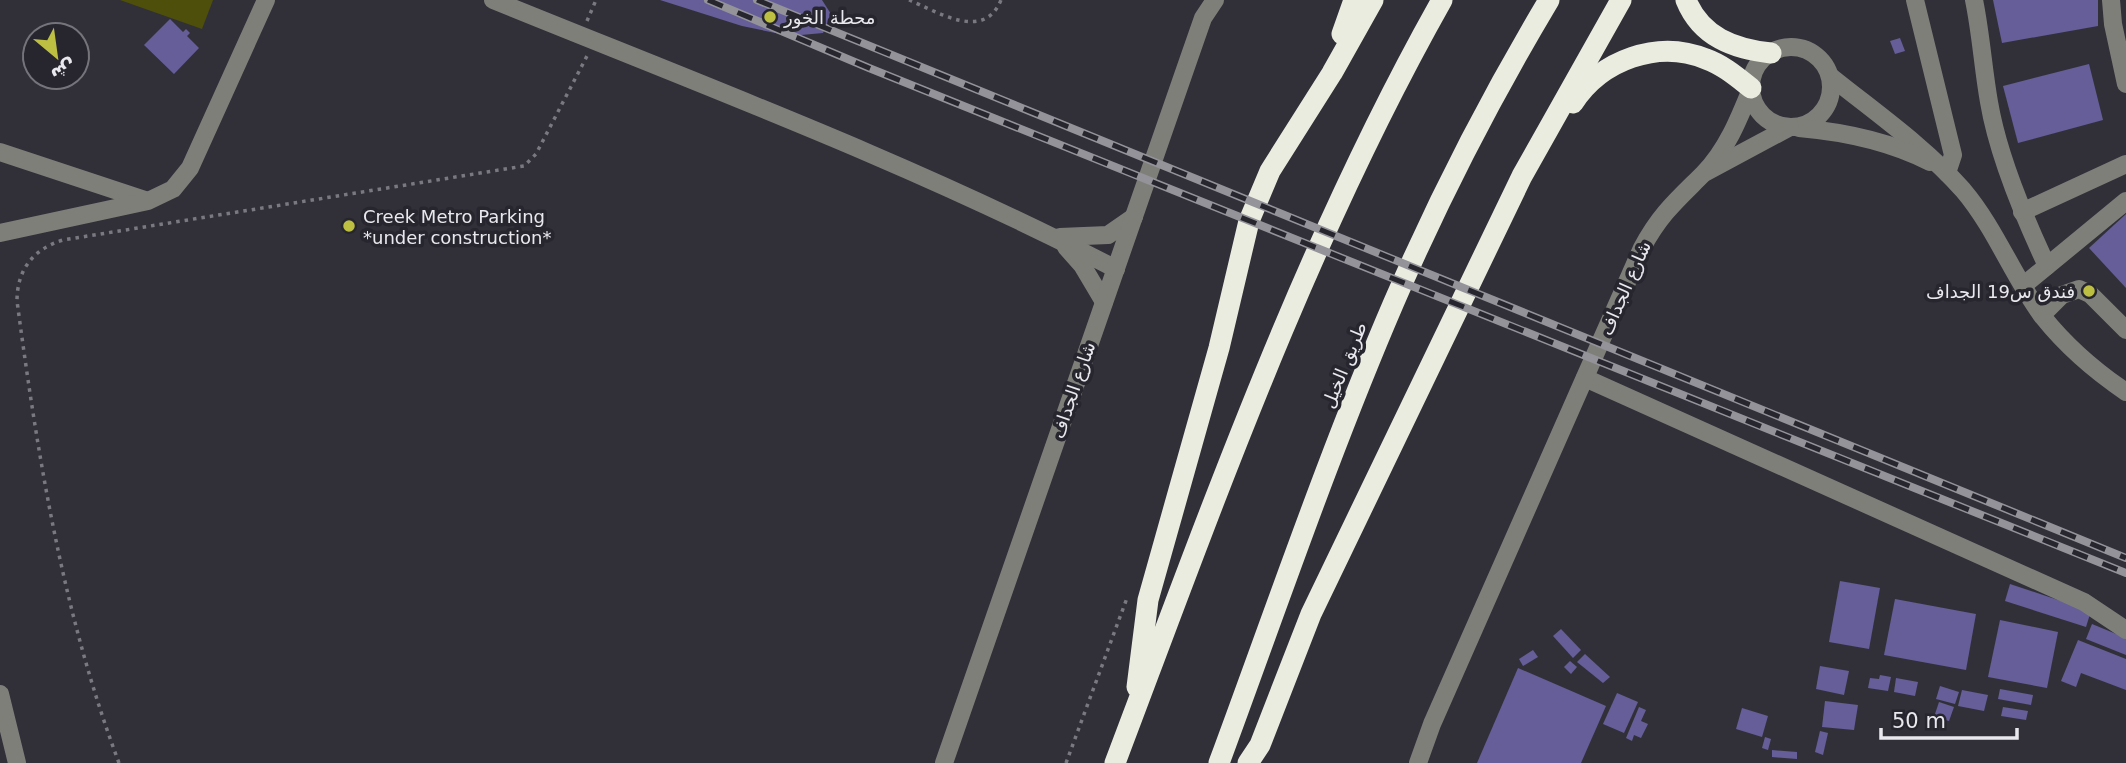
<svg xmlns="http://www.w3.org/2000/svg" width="2126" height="763" font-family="'DejaVu Sans',Vazirmatn,sans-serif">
<rect width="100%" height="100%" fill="#313039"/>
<path fill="#4e4f0a" d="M 120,0 L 213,0 L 202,29 Z"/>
<g fill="#655e98">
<path d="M 660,0 L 822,0 L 831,14 L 823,33 L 790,36 L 742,26 Z"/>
<path d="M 1993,0 L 2098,0 L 2098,26 L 2002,43 Z"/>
<path d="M 170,19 L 183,32 L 186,29 L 190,33 L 187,36 L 199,48 L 174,74 L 144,45 Z"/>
<path d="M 1900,38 L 1905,51 L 1895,54 L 1890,41 Z"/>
<path d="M 2089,64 L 2103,120 L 2018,143 L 2003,86 Z"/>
<path d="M 2126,214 L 2126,288 L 2089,248 Z"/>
<path d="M 1840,581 L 1880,588 L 1869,649 L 1829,642 Z"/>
<path d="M 2010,584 L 2091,611 L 2086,627 L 2005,601 Z"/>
<path d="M 1895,599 L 1976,614 L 1966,670 L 1884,655 Z"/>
<path d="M 2000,620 L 2058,632 L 2047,688 L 1988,677 Z"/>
<path d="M 2092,624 L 2126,638 L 2126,655 L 2086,639 Z"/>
<path d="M 1561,629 L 1581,650 L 1573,658 L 1553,636 Z"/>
<path d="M 2078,640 L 2126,659 L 2126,690 L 2081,673 L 2076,687 L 2061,681 Z"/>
<path d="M 1533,650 L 1538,657 L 1523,666 L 1519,659 Z"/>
<path d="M 1585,654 L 1610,677 L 1603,683 L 1577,662 Z"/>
<path d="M 1570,661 L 1577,667 L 1571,674 L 1564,667 Z"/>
<path d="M 1820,666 L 1849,671 L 1844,695 L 1816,689 Z"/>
<path d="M 1518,668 L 1606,706 L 1581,763 L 1477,763 Z"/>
<path d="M 1880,675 L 1891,677 L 1888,691 L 1868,688 L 1870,678 L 1879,679 Z"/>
<path d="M 1896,678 L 1918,682 L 1915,696 L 1894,692 Z"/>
<path d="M 1940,686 L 1959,692 L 1955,704 L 1936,699 Z"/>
<path d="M 2000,689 L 2033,695 L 2031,705 L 1998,699 Z"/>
<path d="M 1962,690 L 1988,695 L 1984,711 L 1958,706 Z"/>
<path d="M 1617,693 L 1638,702 L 1624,733 L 1603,724 Z"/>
<path d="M 1825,701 L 1858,705 L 1854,730 L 1822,727 Z"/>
<path d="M 1939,702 L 1954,707 L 1949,721 L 1934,717 Z"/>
<path d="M 1639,707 L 1646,710 L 1641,721 L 1648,724 L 1641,738 L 1634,735 L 1632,741 L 1626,738 Z"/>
<path d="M 2003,707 L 2028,711 L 2026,720 L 2001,716 Z"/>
<path d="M 1742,708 L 1768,716 L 1762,737 L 1736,729 Z"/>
<path d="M 1820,731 L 1828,733 L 1823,755 L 1815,752 Z"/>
<path d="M 1765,737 L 1771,739 L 1768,750 L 1762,748 Z"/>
<path d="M 1772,750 L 1797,752 L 1797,759 L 1772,757 Z"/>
</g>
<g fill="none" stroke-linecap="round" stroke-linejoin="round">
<g stroke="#7a7981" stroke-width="3.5" stroke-dasharray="3.5 5" stroke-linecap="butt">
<path d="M 909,0 C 938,12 984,42 1001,0"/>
<path d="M 587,21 L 596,0"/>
<path d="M 119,763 C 63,614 38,458 17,301 C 17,270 33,249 63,240 L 524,166 L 536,154 L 587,56"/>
<path d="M 1066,763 L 1127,598"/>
</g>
<g stroke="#7f7f7a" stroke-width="18">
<path d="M 493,0 C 702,85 916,165 1116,269"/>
<path d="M 1915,0 L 1953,155 L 1947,173"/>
<path d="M 1974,0 C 1981,34 1983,68 1989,102 C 1998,156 2024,217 2047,266"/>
<path d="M 2111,0 L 2113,24 L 2126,84"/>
<circle cx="1791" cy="87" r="40"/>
<path d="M 1830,76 C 1876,113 1924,146 1963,190 C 1996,229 2013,277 2043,317 C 2067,347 2095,371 2126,392"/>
<path d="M 1799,128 C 1845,132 1889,141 1930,162"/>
<path d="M 0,152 L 145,200"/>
<path d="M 1706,172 L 1790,127"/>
<path d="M 2022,212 L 2126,164"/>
<path d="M 0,233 L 148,201 L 173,189 L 190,168 L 266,0"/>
<path d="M 1060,237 L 1108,235 L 1134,217"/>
<path d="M 1066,247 L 1082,265 L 1104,302"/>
<path d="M 2024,285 L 2126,201"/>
<path d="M 2042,315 L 2062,295 L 2079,289 L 2090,294 L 2126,330"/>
<path d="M 1585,378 L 2084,602 L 2126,630"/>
<path d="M 0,694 L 17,763"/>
<path d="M 944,763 L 1188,61 L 1203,18 L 1215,0"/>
<path d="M 1418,763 L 1432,724 L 1642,248 C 1660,214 1677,200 1703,174 C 1726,151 1739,119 1751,89"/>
</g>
<g stroke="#ebece0" stroke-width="21">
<path d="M 1686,0 C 1701,37 1734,49 1771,53"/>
<path d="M 1342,34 L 1354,0"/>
<path d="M 1573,103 C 1601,60 1658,39 1706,59 C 1723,65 1737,77 1751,88"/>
<path d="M 1137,687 L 1148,600 L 1219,348 L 1249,221 L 1270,171 L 1332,73 L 1373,0"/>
<path d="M 1115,763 C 1213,504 1306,241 1442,0"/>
<path d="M 1219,763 C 1276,609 1329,453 1394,302 C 1439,198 1491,97 1549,0"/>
<path d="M 1248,763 L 1260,745 L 1311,614 L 1522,176 L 1621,0"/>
</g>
<g stroke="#94939a" stroke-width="8">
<g id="rail">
<path d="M 708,0 L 869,68 L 2126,573"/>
<path d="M 757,0 L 2126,558"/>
</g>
</g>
<use href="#rail" stroke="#27262f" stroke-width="5" stroke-dasharray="16" stroke-linecap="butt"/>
</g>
<g fill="#bdbf43" stroke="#27262f" stroke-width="2.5">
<circle cx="770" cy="17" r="7"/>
<circle cx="349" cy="226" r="7"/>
<circle cx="2089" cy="291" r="7"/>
</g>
<g text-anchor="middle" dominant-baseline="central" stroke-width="7" stroke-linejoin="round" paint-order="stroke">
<g font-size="18" fill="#e9e8ee" stroke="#27262f" text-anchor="start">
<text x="784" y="17">محطة الخور</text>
<text x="363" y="216">Creek Metro Parking<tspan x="363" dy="21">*under construction*</tspan></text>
<text x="2075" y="291" text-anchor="end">فندق س19 الجداف</text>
</g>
<g font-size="18" fill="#e9e8ee" stroke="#27262f">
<text transform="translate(1625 288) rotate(-66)">شارع الجداف</text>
<text transform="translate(1344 365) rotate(-68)">طريق الخيل</text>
<text transform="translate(1073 390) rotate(-71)">شارع الجداف</text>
</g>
</g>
<g transform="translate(56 56) rotate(151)"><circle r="33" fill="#27262f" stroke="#75747b" stroke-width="2"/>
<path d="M0-5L12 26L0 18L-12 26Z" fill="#bdbf43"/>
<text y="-10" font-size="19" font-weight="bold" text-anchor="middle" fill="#e9e8ee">ش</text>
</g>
<path d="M1881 728v10h136v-10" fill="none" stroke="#e9e8ee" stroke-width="3.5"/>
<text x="1892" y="728" font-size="21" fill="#e9e8ee" stroke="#27262f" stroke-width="5" paint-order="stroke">50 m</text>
</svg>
